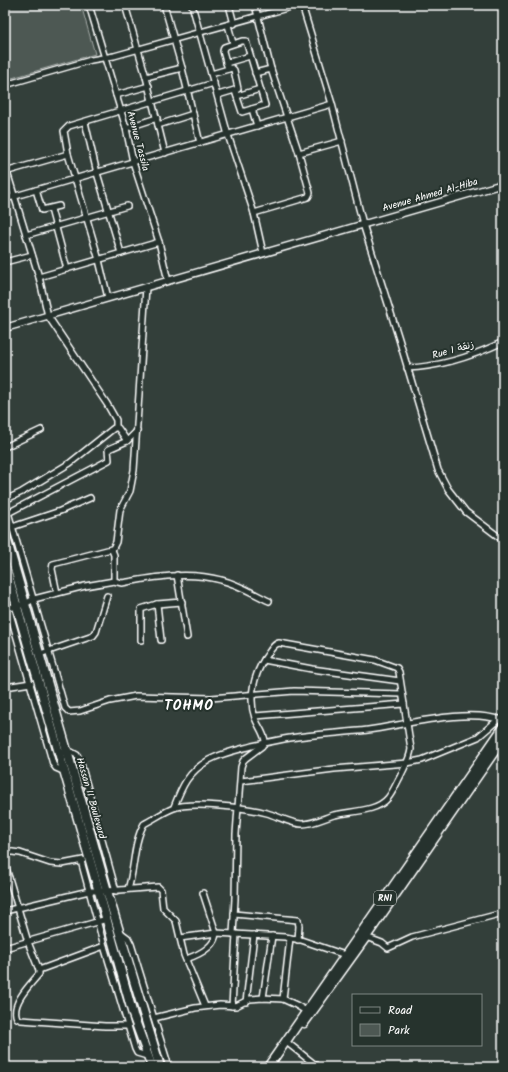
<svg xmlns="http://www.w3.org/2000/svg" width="508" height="1072" font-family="Kalam,'Playpen Sans Arabic',sans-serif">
<rect width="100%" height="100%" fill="#333f3a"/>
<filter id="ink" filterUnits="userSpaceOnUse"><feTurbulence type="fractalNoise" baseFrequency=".025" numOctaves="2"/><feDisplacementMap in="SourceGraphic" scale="8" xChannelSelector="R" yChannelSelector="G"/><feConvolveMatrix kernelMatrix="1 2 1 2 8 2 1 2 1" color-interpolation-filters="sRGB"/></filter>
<g filter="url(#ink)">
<path fill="#4d5853" stroke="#a6aca9" d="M 5,5 L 81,5 L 95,54 L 5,80 Z"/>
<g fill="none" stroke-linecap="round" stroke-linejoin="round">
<g stroke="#fff" stroke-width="8">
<g id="minor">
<path d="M 89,5 L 126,128 L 133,162 L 159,242 L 168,281"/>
<path d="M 125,5 L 146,77 L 165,153"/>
<path d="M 164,5 L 182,68 L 200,143"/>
<path d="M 192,5 L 228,135 L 254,213 L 263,253"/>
<path d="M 229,5 L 234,24"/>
<path d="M 302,5 L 332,104 L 363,224 L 399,339 L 438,470 L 448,489 L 466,512 L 503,540"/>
<path d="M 228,25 L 233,43"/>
<path d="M 226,63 L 250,56"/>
<path d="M 228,69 L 223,51 L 224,47 L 242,41 L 246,41 L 265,105 L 242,112 L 235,91"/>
<path d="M 255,73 L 271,69"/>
<path d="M 211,74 L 232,68 L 234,70 L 238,89 L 218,95"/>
<path d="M 146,77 L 182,68"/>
<path d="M 5,85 L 91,60 L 114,56 L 298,5"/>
<path d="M 116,95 L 149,86"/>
<path d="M 237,96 L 260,89"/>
<path d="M 252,109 L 257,126"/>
<path d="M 85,122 L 97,173 L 121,253"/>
<path d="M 158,125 L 193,114"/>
<path d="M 126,128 L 157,118"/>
<path d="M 299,153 L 342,141"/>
<path d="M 5,172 L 68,154"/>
<path d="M 7,172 L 39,277 L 48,316 L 107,404 L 116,420 L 116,427"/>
<path d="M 36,190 L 42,210 L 59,206"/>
<path d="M 5,199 L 332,104"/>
<path d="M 51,209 L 67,269"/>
<path d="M 254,213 L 308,197 L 310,193 L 299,153 L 271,69 L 255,5"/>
<path d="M 26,235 L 127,206"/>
<path d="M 5,262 L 32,255"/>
<path d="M 39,277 L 159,242"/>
<path d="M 108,298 L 99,260 L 68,154 L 64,131 L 69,126 L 214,83"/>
<path d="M 407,368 C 441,367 473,356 503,342"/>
<path d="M 5,447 L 41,430"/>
<path d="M 5,500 L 22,492 L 70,463 L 114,428 L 118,428 L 127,441"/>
<path d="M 5,502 L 65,708 L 69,712 L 80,711 L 110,701 L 136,696 L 211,698 L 294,691 L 402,694"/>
<path d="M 8,513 L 109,460 L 108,450 L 109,449 L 127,441 L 137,431"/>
<path d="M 12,527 L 60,511 L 90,498"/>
<path d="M 112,550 L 116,542 L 120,510 L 130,491 L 134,470 L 146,287"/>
<path d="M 177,575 L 187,637"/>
<path d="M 57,593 L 52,569 L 53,564 L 111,549 L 112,550 L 114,555 L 114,581"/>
<path d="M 5,596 L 53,764 L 56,768 L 65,772"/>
<path d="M 157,604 L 161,640"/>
<path d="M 5,609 L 25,604 L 34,599 L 85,586 L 114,581 L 122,583 C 154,577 189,571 221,580 C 238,584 254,594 269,601"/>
<path d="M 141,640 L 141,609 L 157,604 L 182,602"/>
<path d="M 40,654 L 93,636 L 96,632 L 107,596"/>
<path d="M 264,660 L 312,669 L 400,681"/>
<path d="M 5,687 L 31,683"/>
<path d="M 255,716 L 404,704"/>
<path d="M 66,749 L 77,755 L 80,760 L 116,891"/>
<path d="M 241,781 L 334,769 L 407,763 L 422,760 L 478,737 L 499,719"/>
<path d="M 174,807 C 182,786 188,772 209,760 C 222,753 237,750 252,746 C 265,743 277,740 290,738 C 316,734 342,733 368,730 C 405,725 469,707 503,721"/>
<path d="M 5,851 L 20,853 L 50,863 L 62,864 L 83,860"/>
<path d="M 81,861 L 104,946 L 135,1049 L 137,1053 L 147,1056"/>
<path d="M 5,865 L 9,878"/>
<path d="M 5,880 L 9,878 L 28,942 L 39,970 L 104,946"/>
<path d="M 128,889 C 135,869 133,843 144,824 C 154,819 163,812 174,808 C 190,801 249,808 267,813 C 277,816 292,824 302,824 C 313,824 324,818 334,815 C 350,811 377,812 388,798 C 393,792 396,784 400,777 C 404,768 410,759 411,749 L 399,672 L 397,668 L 375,660 L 279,643 C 273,644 269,653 265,658 C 254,675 248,698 255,718 C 258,726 264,733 265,741 L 262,746 L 246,758 L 243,761 L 241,767 L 236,834 L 235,899 L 233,934"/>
<path d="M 5,911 L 89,891 L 107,891 L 158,887 L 161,890 L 163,908 L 176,921 L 180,938 L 216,933 L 285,937 L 301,940 L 345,955"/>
<path d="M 234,914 L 298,920 L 299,926 L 298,940"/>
<path d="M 120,932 L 128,938 L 131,944 L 169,1067"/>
<path d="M 366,937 L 382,943 L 388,948 L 412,937 L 503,913"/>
<path d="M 180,938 L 184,955 L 205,1006"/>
<path d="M 5,948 L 107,919"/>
<path d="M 186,959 C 198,955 215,948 216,933 L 203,893"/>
<path d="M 39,970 L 39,974 C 31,984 10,1004 17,1018 L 21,1020 L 105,1026 L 128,1026"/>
<path d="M 263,998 L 272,936"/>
<path d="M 283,999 L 290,938"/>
<path d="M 246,1002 L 254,935"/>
<path d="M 232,1006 L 236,934"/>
<path d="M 154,1018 L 195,1008 L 220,1005 L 236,1006 L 250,999 L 263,998 L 283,999 L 296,1005 L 306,1011"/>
<path d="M 289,1044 L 318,1067"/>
</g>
</g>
<g stroke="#fff" stroke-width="9">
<path id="tertiary" d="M 5,328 L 503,184"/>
</g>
<g stroke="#fff" stroke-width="11">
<g id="primary">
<path d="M 5,534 L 107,891 L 160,1067"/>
<path d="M 5,565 L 99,892 L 133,1015 L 152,1067"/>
</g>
</g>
<g stroke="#fff" stroke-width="11">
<g id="trunk">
<path d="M 304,1023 L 366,937 L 503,739"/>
<path d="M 268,1067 L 503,728"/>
</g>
</g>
<use href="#minor" stroke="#26332d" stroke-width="5"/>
<use href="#tertiary" stroke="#26332d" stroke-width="6"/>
<use href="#primary" stroke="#26332d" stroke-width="8"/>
<use href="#trunk" stroke="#26332d" stroke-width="8"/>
</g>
</g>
<g text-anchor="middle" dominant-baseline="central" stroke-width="4" stroke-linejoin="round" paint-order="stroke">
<rect fill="#26332d" stroke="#bec2c0" stroke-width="1" x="374" y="891" width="22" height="14" rx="3"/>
<g font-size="9" font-weight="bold" fill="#fff">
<text x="385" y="898">RN1</text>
</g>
<g font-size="10" fill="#fff" stroke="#26332d">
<text transform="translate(138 141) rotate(75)">Avenue Tassila</text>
<text transform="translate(430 195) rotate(-16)">Avenue Ahmed Al-Hiba</text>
<text transform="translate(453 350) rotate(-16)">Rue 1 زنقة</text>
<text transform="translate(91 798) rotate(74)">Hassan II Boulevard</text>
</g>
<g font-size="14" font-weight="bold" letter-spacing="1" fill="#fff" stroke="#26332d">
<text x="189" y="706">TOHMO</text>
</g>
</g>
<rect width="508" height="1072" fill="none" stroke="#26332d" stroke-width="20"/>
<rect x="10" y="10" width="488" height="1052" fill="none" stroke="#fff" stroke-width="1.5" filter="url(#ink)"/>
<rect x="352" y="994" width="130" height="52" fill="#26332d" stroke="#7d8581"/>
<rect x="360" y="1007" width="20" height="6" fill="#26332d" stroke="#7d8581"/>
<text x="388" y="1014" font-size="12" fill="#ffffff">Road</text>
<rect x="360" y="1024" width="20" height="12" fill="#4d5853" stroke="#7d8581"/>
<text x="388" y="1034" font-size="12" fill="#ffffff">Park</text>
</svg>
